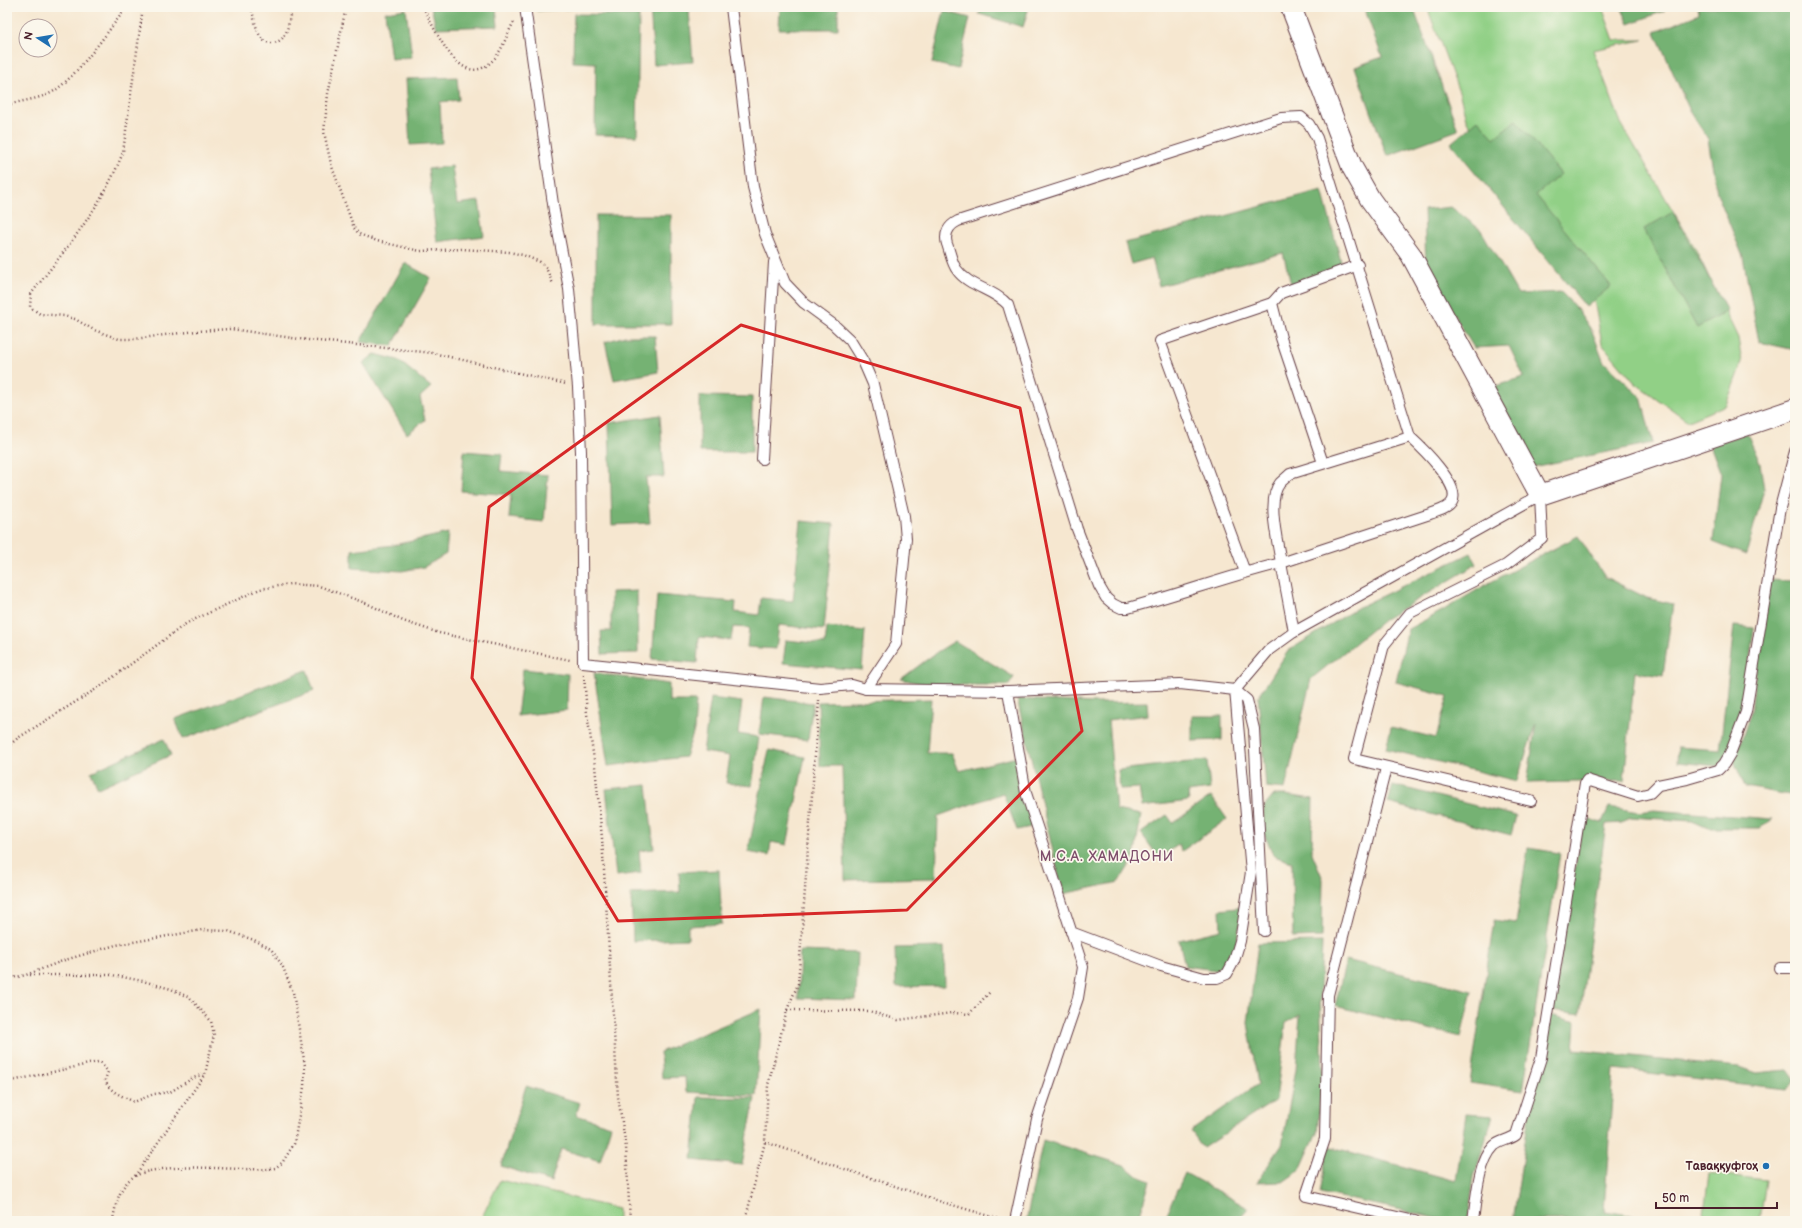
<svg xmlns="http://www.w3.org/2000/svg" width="1802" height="1228" font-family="'Balsamiq Sans',sans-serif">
<rect width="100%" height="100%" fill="#fbf7ec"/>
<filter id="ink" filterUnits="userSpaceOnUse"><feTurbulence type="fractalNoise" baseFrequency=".025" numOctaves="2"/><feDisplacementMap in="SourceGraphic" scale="8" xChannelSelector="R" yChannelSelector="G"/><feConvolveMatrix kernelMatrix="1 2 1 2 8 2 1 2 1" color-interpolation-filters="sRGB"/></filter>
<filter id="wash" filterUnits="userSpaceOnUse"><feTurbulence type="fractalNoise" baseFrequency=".012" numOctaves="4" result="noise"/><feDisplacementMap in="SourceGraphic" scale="16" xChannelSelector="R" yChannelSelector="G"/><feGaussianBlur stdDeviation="0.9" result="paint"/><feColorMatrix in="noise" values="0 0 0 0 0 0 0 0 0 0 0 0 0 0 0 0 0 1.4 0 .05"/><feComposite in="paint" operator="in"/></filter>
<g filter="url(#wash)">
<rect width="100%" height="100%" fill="#f6e7d0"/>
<g fill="#91d086" stroke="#6e7858">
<path d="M 536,7 L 596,7 L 537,11 Z"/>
<path d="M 1427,7 L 1602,7 L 1614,40 L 1643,40 L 1593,50 L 1621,123 L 1695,248 L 1738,338 L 1742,362 L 1726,405 L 1688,421 L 1635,383 L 1602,344 L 1594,300 L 1482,148 L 1466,119 L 1460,95 Z"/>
<path d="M 1709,1173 L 1766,1180 L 1760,1221 L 1703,1221 Z"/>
<path d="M 500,1180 L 618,1209 L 618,1221 L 480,1221 Z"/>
</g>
<g fill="#74b273" stroke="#5f684f">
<path d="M 431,7 L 496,7 L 498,26 L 436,28 Z"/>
<path d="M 650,7 L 717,7 L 689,10 L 693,62 L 654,65 Z"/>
<path d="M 780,7 L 838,7 L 838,29 L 779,29 Z"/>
<path d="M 981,7 L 1029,7 L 1023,27 L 979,14 Z"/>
<path d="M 1364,7 L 1413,7 L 1458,130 L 1387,156 L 1355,67 L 1382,57 Z"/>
<path d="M 1621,7 L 1664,7 L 1664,11 L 1629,24 Z"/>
<path d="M 1698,7 L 1795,7 L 1795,350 L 1759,342 L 1743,257 L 1717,193 L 1708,139 L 1690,111 L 1655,32 L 1699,14 Z"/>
<path d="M 406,9 L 412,57 L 391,59 L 385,12 Z"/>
<path d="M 944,11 L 970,18 L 958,69 L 932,63 Z"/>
<path d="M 574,14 L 639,15 L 637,136 L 595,135 L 596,63 L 573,62 Z"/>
<path d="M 457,77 L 459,100 L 440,102 L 442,143 L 410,145 L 406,79 Z"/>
<path d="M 1478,120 L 1494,138 L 1516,120 L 1561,174 L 1536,195 L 1611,286 L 1586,307 L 1451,143 Z"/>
<path d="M 452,166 L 457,204 L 479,201 L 484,236 L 437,242 L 428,169 Z"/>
<path d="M 1322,190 L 1343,269 L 1291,284 L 1283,253 L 1159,286 L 1152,258 L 1131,264 L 1125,243 Z"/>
<path d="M 1451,207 L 1481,230 L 1518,294 L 1561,292 L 1577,309 L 1592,331 L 1604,362 L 1641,397 L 1653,443 L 1527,468 L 1486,389 L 1524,377 L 1509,346 L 1474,348 L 1426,268 L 1424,210 Z"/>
<path d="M 1673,212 L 1727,311 L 1697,328 L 1644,229 Z"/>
<rect x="596" y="215" width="75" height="109"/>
<path d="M 405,263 L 431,278 L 392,346 L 360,342 Z"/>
<path d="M 625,336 L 655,336 L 658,372 L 614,380 L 605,342 Z"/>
<path d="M 375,354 L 398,360 L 431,387 L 420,397 L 425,420 L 407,434 L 363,363 Z"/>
<path d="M 700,396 L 752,397 L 752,452 L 700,452 Z"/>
<path d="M 660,415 L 664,477 L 646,477 L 650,523 L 612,525 L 609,423 Z"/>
<path d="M 1747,433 L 1760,463 L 1764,489 L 1746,555 L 1713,542 L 1721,474 L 1710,445 Z"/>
<path d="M 464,451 L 502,454 L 500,471 L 548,475 L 544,522 L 509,518 L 511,495 L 461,491 Z"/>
<path d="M 801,521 L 834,524 L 824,630 L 779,625 L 776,649 L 747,647 L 749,628 L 733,627 L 731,640 L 699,637 L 697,663 L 652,659 L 657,595 L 736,602 L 735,612 L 759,615 L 761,598 L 793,601 Z"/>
<path d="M 448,533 L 446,554 L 424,567 L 402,571 L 352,568 L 352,550 L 394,545 Z"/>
<path d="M 1578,536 L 1605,577 L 1647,598 L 1673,604 L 1663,676 L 1635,672 L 1624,781 L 1527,783 L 1536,723 L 1517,781 L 1386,749 L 1391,727 L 1436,738 L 1448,696 L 1396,682 L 1408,629 L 1442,611 L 1487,584 Z"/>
<path d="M 1471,553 L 1477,564 L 1385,619 L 1311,679 L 1285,789 L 1266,787 L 1258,697 L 1288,651 L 1357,608 Z"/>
<path d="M 1767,580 L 1795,581 L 1795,796 L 1745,787 L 1734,761 L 1717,766 L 1677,762 L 1678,747 L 1720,750 L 1734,626 L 1754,628 L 1738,750 L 1751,711 Z"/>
<path d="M 637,591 L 638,653 L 602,654 L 601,631 L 611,631 L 611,592 Z"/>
<path d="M 827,627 L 865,631 L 862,670 L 783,663 L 786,640 L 825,644 Z"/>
<path d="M 955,641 L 1014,677 L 1009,685 L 926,685 L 901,679 L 937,652 Z"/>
<path d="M 523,669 L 568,674 L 567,710 L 517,716 Z"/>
<path d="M 307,670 L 314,691 L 183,739 L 175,719 Z"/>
<path d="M 594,673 L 669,684 L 669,701 L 696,701 L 694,731 L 685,757 L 608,766 Z"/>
<path d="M 764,697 L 813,703 L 808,740 L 759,734 Z"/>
<path d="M 711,698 L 742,702 L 738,734 L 759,737 L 752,786 L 726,783 L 730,756 L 703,752 Z"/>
<path d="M 931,699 L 927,753 L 952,753 L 959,771 L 1017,757 L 1035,826 L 1017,830 L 1003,793 L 938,816 L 936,878 L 845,880 L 842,766 L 820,766 L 818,702 Z"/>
<path d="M 1017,699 L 1095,703 L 1147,702 L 1148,715 L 1108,720 L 1116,810 L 1141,815 L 1134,858 L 1119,882 L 1063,894 Z"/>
<path d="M 1222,716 L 1222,740 L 1192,741 L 1192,716 Z"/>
<path d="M 164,739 L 171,755 L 98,788 L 91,772 Z"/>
<path d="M 769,750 L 805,757 L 787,845 L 771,842 L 769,856 L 748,852 Z"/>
<path d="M 1207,760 L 1210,789 L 1188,792 L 1189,801 L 1142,807 L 1139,788 L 1120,789 L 1118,770 Z"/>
<path d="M 647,785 L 654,849 L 639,851 L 641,873 L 616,876 L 606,789 Z"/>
<path d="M 1393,785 L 1516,816 L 1511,835 L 1388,803 Z"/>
<path d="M 1274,795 L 1285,795 L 1313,799 L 1312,853 L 1323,879 L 1322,937 L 1293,938 L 1292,862 L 1274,856 L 1262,830 L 1264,807 Z"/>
<path d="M 1211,796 L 1227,819 L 1182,851 L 1178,845 L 1159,858 L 1141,833 L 1167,815 L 1173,823 Z"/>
<path d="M 1609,807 L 1640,812 L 1653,810 L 1773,819 L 1760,828 L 1708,828 L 1692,821 L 1630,817 L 1622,823 L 1606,824 L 1580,1014 L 1552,1010 L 1583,819 L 1602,822 Z"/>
<path d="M 1528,848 L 1560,853 L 1523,1091 L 1470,1083 L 1494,920 L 1516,923 Z"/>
<path d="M 719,870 L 722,924 L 688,926 L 688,939 L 633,941 L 631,894 L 680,892 L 679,872 Z"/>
<path d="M 1244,907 L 1233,957 L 1223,971 L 1185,966 L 1179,940 L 1221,930 L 1220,910 Z"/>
<path d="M 1322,942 L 1320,995 L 1323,1071 L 1317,1132 L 1300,1170 L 1283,1182 L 1256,1183 L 1282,1145 L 1296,1069 L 1300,1015 L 1286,1023 L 1276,1100 L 1203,1148 L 1191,1131 L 1258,1084 L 1248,1023 L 1258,943 Z"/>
<path d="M 944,947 L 945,986 L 896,987 L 895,948 Z"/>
<path d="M 800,951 L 858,953 L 856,1000 L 798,998 Z"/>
<path d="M 1346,960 L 1472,991 L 1461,1037 L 1335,1006 Z"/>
<path d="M 761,1009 L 756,1096 L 686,1092 L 685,1077 L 662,1078 L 660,1052 Z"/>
<path d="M 1551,1015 L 1576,1022 L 1574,1050 L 1739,1067 L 1756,1073 L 1787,1070 L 1795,1081 L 1786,1089 L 1614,1069 L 1604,1211 L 1636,1216 L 1635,1221 L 1513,1221 L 1532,1095 Z"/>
<path d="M 526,1086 L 580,1103 L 576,1115 L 611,1126 L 600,1161 L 561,1149 L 551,1182 L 501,1166 Z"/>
<path d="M 698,1097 L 755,1098 L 742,1165 L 692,1160 Z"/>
<path d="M 1466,1114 L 1493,1116 L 1474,1177 L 1468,1221 L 1445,1221 L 1445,1219 L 1320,1193 L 1328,1146 L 1456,1181 Z"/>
<path d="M 1043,1140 L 1124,1165 L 1136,1175 L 1150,1181 L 1138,1221 L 1026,1221 Z"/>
<path d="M 1185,1173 L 1248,1208 L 1237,1221 L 1163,1221 Z"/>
</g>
</g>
<g filter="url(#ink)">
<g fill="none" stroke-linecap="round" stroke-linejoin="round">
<g stroke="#643d44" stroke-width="12">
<g id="lane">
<path d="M 525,7 L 554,211 L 569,289 L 578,387 L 581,452 L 583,663 L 820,688 L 852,685 L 866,689"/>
<path d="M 731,7 L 753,187 L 765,234 L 785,283 L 804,303 L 834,325 L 850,340 L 863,361 L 873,384 L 904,516 L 906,539 L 896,644 L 866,689 L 1008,691"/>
<path d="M 762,459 L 774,262"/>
<path d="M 1323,463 L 1281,338 L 1272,303 L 1281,293 L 1358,265"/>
<path d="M 1245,572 L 1160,341 L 1272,303"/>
<path d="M 1294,632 L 1281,563 C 1229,576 1180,594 1128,608 L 1121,608 L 1113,604 L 1106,598 L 1099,586 L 1077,529 L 1008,305 C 994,289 969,287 957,270 C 952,264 950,252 947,244 C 944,234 948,226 958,221 L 1281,118 L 1301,117 L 1309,124 L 1317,138 L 1410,437 C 1421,447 1462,486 1452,502 C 1448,509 1437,511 1430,514 L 1281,563 C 1278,542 1266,500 1280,483 C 1283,480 1287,477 1290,474 L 1410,437"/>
<path d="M 1386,768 L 1328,995 L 1325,1139 L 1306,1196 L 1415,1221"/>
<path d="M 1264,931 L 1254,729 L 1247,700 L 1235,690 L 1269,650 L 1294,632 L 1540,495 L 1542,538 L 1506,565 L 1410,613 L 1384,645 L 1354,759 L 1531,801"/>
<path d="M 1780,968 L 1795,968"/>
<path d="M 1015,1221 L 1037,1119 L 1078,998 L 1083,967 L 1026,793 L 1008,691 L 1180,684 L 1235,690 L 1251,872 L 1240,941 L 1234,961 L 1227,974 L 1217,978 L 1204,978 L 1161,966 L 1071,932"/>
<path d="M 1473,1221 C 1476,1200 1478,1162 1494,1146 C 1499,1141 1509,1140 1516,1135 L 1541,1058 L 1585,783 L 1587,780 L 1638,796 L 1650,793 L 1658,785 L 1687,779 L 1718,770 L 1724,764 L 1730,754 L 1746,712 L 1780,508 L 1795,451"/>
</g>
</g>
<g stroke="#643d44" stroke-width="22">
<path id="street" d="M 1291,7 L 1352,167 L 1370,199 L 1411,255 L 1540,495 L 1795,409"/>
</g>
<g stroke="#643d44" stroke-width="2.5" stroke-dasharray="1 3" stroke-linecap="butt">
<path d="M 143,7 L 123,152 C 104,204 65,250 31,294 L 30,307 L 40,314 L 64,316 L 75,319 L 94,330 L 119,339 L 134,339 L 196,331 L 231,329 L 299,339 L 433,353 L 566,384"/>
<path d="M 251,7 C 254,16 256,33 263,40 C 266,42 269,43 272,43 C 289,42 289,20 291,7"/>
<path d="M 346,7 L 328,94 L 324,132 L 331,164 L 354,228 L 359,234 L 377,241 L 420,251 L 461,249 L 509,252 L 523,255 L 540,262 L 546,268 L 553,284"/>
<path d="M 423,7 C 436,31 462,96 495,58 C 504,47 507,33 514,22"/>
<path d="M 7,105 C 23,100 44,99 57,89 C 82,70 107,32 127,7"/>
<path d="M 584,675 L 587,714 L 595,766 L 602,838 L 618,1097 L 626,1147 L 630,1221"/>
<path d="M 7,747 L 18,738 L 101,686 L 187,623 L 260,589 L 290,584 L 319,586 L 368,604 L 403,621 L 439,633 L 570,660"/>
<path d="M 30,975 L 112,975 L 143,981 L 171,989 L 190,998 L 211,1021 L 214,1035 L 205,1074 L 135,1176"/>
<path d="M 7,979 L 26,975 L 65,960 L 116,945 L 202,930 L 228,931 L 254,940 L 271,949 L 282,965 L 293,992 L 305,1066 L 304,1087 L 294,1144 L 282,1163 L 275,1168 L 269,1169 C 234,1171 164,1161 135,1176 C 120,1184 115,1205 113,1221"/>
<path d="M 787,1010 L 869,1011 L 898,1020 L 952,1013 L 969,1014 L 990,992"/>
<path d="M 7,1082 L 98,1062 L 101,1063 L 108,1072 L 105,1080 C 109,1092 123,1096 134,1102 L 154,1094 L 170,1092 L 193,1078 L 204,1074"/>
<path d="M 765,1142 L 939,1201 L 1003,1220"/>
<path d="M 745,1221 L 765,1142 L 768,1085 L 787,1010 L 798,984 L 819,700"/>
</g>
<use href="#lane" stroke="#fff" stroke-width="10"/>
<use href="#street" stroke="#fff" stroke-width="20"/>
</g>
</g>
<path fill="none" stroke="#d62828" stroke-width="3" stroke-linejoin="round" d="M 741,325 L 1020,408 L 1082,731 L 907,910 L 618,921 L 472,678 L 489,507 Z"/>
<circle fill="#1f6fb2" stroke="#fbf7ec" stroke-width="1.5" cx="1766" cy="1166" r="4"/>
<g text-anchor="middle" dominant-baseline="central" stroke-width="3.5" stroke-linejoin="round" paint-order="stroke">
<g font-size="12" font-weight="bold" fill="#4a1f2b" stroke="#fbf7ec" text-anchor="end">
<text x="1758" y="1166">Таваққуфгоҳ</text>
</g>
<g font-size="14" letter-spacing="1" fill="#7e4d6b" stroke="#fbf7ec">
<text x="1107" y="856">М.С.А. ХАМАДОНИ</text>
</g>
</g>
<rect width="1802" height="1228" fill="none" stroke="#fbf7ec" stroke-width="24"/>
<g transform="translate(38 38) rotate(282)"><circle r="19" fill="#fbf7ec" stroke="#b4a19f"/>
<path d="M0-3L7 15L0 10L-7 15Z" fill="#1f6fb2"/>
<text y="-6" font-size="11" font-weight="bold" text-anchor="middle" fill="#4a1f2b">N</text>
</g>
<path d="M1656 1202v6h121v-6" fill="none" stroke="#4a1f2b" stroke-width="2"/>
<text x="1662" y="1202" font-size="12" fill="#4a1f2b" stroke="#fbf7ec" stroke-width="3" paint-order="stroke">50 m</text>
</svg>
